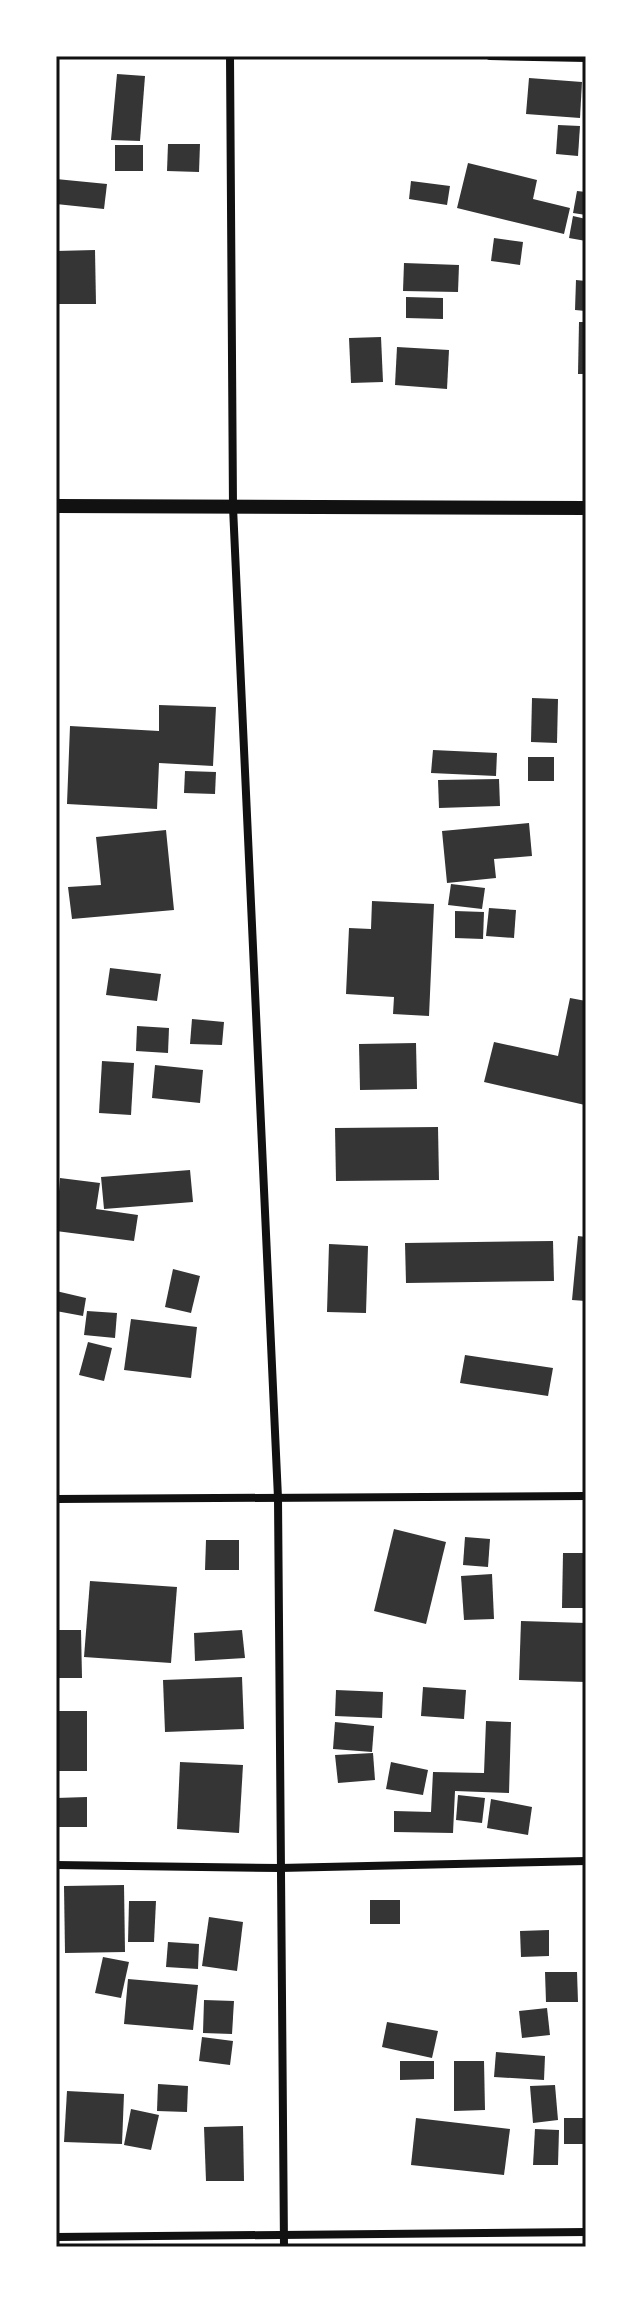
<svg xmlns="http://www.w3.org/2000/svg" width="642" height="2303" font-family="Lato,sans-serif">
<rect width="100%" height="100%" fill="#fff"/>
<g fill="#353535">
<path d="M 117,74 L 145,76 L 140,141 L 111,140 Z"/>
<path d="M 529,78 L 582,82 L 580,118 L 526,114 Z"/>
<path d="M 558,125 L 580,126 L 578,156 L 556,154 Z"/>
<path d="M 168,144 L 200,144 L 199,172 L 167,171 Z"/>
<rect x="115" y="145" width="28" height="26"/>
<path d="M 468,163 L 537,180 L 533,199 L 570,208 L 564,234 L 457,208 Z"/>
<path d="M 56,179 L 107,184 L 104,209 L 56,204 Z"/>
<path d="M 411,181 L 450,186 L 447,205 L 409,199 Z"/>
<path d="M 577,191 L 586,192 L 586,215 L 573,213 Z"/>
<path d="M 573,216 L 586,219 L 586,241 L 569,238 Z"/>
<path d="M 494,238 L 523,242 L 520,265 L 491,261 Z"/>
<path d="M 95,250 L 96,304 L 56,304 L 56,251 Z"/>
<path d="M 404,263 L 459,265 L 458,292 L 403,291 Z"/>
<path d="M 576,280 L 586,281 L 586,311 L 575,310 Z"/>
<path d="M 406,297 L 443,298 L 443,319 L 406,318 Z"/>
<path d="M 579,322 L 586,322 L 586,374 L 578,374 Z"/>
<path d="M 381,337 L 383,382 L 351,383 L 349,338 Z"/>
<path d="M 397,347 L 449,350 L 447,389 L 395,385 Z"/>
<path d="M 532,698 L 558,699 L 557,743 L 531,742 Z"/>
<path d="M 159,705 L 216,707 L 213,766 L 159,763 L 157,809 L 67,804 L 70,726 L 159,731 Z"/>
<path d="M 433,750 L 497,753 L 496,776 L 431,773 Z"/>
<rect x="528" y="757" width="26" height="24"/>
<path d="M 185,771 L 216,772 L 215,794 L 184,793 Z"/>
<path d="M 499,779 L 500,806 L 439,808 L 438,780 Z"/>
<path d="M 529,823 L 532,856 L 494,859 L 496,878 L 447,883 L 442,831 Z"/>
<path d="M 166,830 L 174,910 L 72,919 L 68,887 L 101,885 L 96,837 Z"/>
<path d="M 451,884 L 485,888 L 482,909 L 448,905 Z"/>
<path d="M 372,901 L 434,904 L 429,1016 L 393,1014 L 394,997 L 346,994 L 349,928 L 371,929 Z"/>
<path d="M 489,908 L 516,910 L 514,938 L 486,936 Z"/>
<path d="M 455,911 L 484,912 L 483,939 L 455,938 Z"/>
<path d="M 110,968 L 161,974 L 157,1001 L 106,995 Z"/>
<path d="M 570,998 L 586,1001 L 585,1105 L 484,1082 L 494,1042 L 558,1056 Z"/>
<path d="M 192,1019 L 224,1022 L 222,1045 L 190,1044 Z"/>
<path d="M 137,1026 L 169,1028 L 168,1053 L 136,1051 Z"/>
<path d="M 416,1043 L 417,1089 L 360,1090 L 359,1044 Z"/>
<path d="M 102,1061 L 134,1063 L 131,1115 L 99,1113 Z"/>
<path d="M 155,1065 L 203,1070 L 200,1103 L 152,1098 Z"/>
<path d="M 438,1127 L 439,1180 L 336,1181 L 335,1128 Z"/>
<path d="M 190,1170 L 193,1202 L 104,1209 L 101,1177 Z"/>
<path d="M 60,1178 L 100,1183 L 96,1209 L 138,1215 L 134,1241 L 56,1231 Z"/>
<path d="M 578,1236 L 586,1237 L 586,1301 L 572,1300 Z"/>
<path d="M 553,1241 L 554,1281 L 406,1283 L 405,1243 Z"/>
<path d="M 329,1244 L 368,1246 L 366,1313 L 327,1312 Z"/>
<path d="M 173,1269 L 200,1276 L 191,1313 L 165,1307 Z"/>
<path d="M 56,1291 L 86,1298 L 83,1316 L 56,1311 Z"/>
<path d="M 87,1311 L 117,1313 L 115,1338 L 84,1335 Z"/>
<path d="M 131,1319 L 197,1327 L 191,1378 L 124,1370 Z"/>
<path d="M 88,1342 L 112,1348 L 104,1381 L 79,1375 Z"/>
<path d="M 465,1355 L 553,1368 L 548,1396 L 460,1383 Z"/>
<path d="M 394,1529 L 446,1542 L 426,1624 L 374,1611 Z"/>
<path d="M 465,1537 L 490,1539 L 488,1567 L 463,1565 Z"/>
<path d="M 206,1540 L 239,1540 L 239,1570 L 205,1570 Z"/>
<path d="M 563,1553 L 586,1553 L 586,1608 L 562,1608 Z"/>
<path d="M 492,1574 L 494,1619 L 464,1620 L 461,1576 Z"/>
<path d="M 90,1581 L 177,1587 L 171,1663 L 84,1657 Z"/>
<path d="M 521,1621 L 586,1623 L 586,1682 L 519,1680 Z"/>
<path d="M 56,1630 L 81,1630 L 82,1678 L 56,1678 Z"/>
<path d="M 242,1630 L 245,1658 L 195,1661 L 194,1633 Z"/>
<path d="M 242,1677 L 244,1729 L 165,1732 L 163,1680 Z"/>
<path d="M 423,1687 L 466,1690 L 464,1719 L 421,1716 Z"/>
<path d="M 336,1690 L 383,1692 L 382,1718 L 335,1716 Z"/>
<rect x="56" y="1711" width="31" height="60"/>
<path d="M 486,1721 L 511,1722 L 509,1793 L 455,1791 L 453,1833 L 394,1832 L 394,1811 L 431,1812 L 433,1772 L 484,1773 Z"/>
<path d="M 335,1722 L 374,1726 L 372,1752 L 333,1749 Z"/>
<path d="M 373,1753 L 375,1780 L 338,1783 L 335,1755 Z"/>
<path d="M 180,1762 L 243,1765 L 239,1833 L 177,1829 Z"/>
<path d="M 391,1762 L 428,1770 L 423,1795 L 386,1789 Z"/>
<path d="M 458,1795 L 485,1798 L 482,1823 L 456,1820 Z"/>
<path d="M 87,1797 L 87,1827 L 56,1827 L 56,1798 Z"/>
<path d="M 491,1799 L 532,1807 L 528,1835 L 487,1828 Z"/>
<path d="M 124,1885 L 125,1952 L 65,1953 L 64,1886 Z"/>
<rect x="370" y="1900" width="30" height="24"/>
<path d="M 129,1901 L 156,1901 L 154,1942 L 128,1942 Z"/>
<path d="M 209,1917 L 243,1922 L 237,1971 L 202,1966 Z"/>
<path d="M 549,1930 L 549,1956 L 521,1957 L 520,1931 Z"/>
<path d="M 168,1942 L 199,1944 L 198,1969 L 166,1967 Z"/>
<path d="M 103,1957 L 129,1962 L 121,1998 L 95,1993 Z"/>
<path d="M 545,1972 L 577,1972 L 578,2002 L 546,2002 Z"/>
<path d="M 128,1979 L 198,1985 L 193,2030 L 124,2024 Z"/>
<path d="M 204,2000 L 234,2001 L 232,2034 L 203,2033 Z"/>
<path d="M 547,2008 L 550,2035 L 522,2038 L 519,2011 Z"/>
<path d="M 387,2022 L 438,2031 L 432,2058 L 382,2047 Z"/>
<path d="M 202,2037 L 233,2041 L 230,2065 L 199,2061 Z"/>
<path d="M 496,2052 L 545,2056 L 544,2080 L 494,2077 Z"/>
<path d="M 400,2061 L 434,2061 L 434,2079 L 400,2080 Z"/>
<path d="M 454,2061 L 484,2061 L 485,2110 L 454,2111 Z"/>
<path d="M 158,2084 L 188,2086 L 187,2112 L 157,2111 Z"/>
<path d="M 555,2085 L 558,2120 L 533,2123 L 530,2086 Z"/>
<path d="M 67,2091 L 124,2094 L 122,2144 L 64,2142 Z"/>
<path d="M 131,2109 L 159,2115 L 151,2150 L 124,2145 Z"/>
<path d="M 416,2118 L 510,2129 L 504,2175 L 411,2165 Z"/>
<rect x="564" y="2118" width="22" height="26"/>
<path d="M 243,2126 L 244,2181 L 206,2181 L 204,2127 Z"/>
<path d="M 535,2129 L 559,2130 L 558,2165 L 533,2165 Z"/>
</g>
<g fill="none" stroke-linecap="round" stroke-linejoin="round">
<g stroke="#111" stroke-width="8">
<path d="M 230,56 L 233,507 L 278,1498 L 284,2247"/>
<path d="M 490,56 L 586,58"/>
<path d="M 56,1499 L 586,1496"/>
<path d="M 56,1865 L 280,1868 L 586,1861"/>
<path d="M 56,2237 L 586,2232"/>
</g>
<path stroke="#111" stroke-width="14" d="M 56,506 L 586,508"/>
</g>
<rect width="642" height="2303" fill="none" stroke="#ffffff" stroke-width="116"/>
<rect x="58" y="58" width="526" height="2187" fill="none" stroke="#111" stroke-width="3"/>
</svg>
